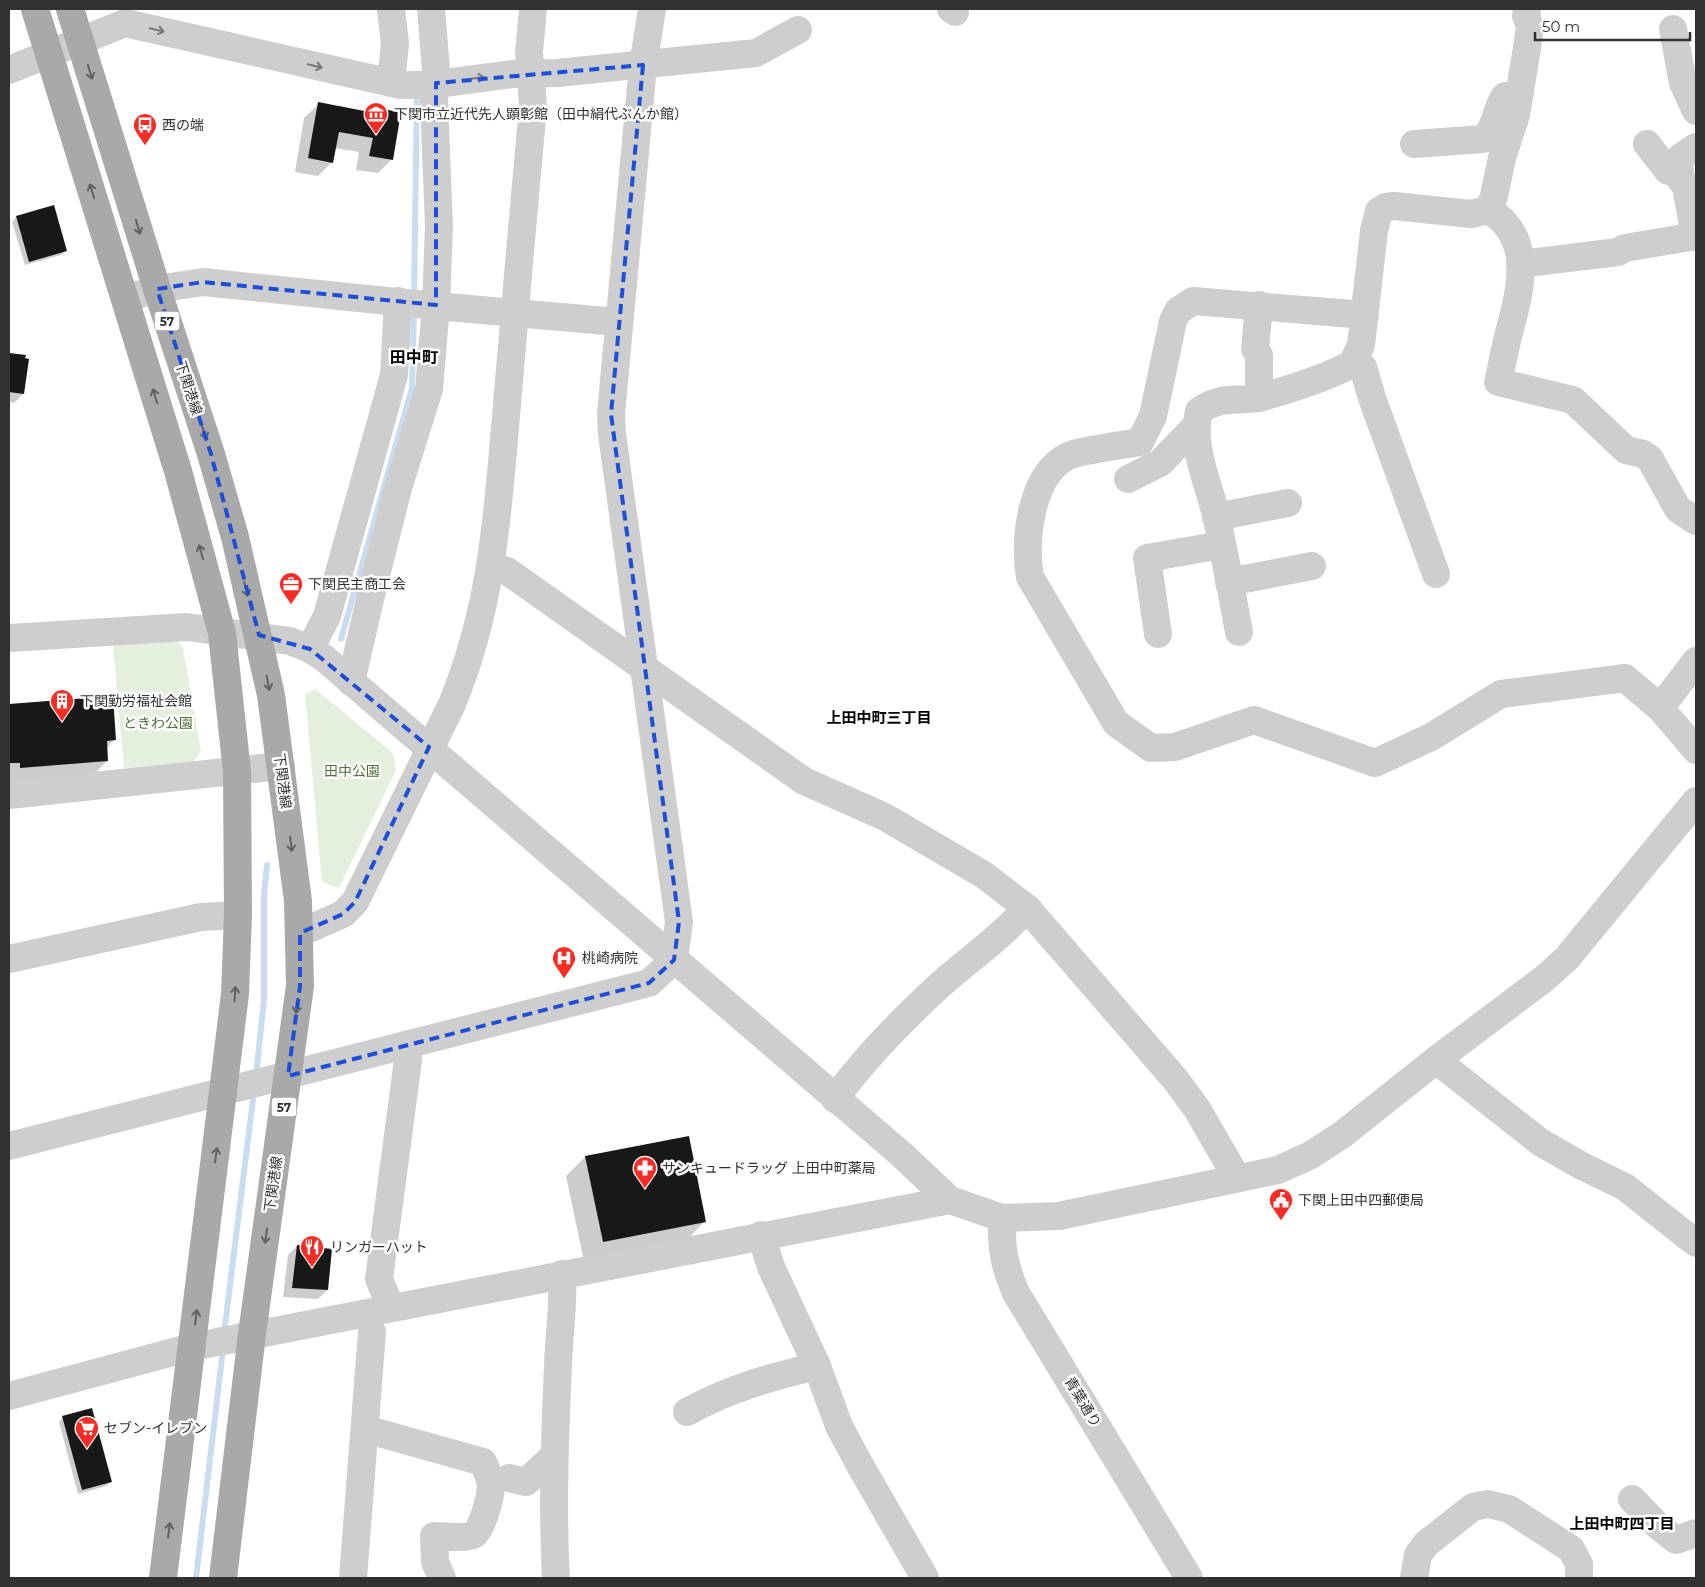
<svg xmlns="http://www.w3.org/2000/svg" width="1705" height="1587" font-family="Montserrat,'Noto Sans JP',sans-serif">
<rect width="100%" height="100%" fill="#fff"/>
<g fill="#e5efde">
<path d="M 177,640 L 183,648 L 201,751 L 193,762 L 124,768 L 113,646 Z"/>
<path d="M 315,689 L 393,753 L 396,770 L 339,888 L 322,882 L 305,694 Z"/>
</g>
<g fill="#0003">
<path d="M 319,104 L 377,114 L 382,110 L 392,159 L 378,173 L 356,170 L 359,152 L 335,148 L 332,162 L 318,176 L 295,172 L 304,118 Z"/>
<path d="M 53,207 L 66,250 L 61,255 L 25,265 L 12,222 L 16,217 Z"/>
<path d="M 9,354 L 24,356 L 23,394 L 14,403 L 9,402 Z"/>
<path d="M 112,697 L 115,739 L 106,748 L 107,761 L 88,780 L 9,786 L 9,705 Z"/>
<path d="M 585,1157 L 704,1222 L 686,1241 L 584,1261 L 566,1176 Z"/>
<path d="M 297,1246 L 327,1290 L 318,1299 L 283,1297 L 288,1255 Z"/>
<path d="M 63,1417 L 110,1482 L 106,1486 L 78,1494 L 59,1422 Z"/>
</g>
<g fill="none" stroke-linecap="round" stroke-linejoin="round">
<g stroke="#c9dcf0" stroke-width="6">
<path d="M 414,298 L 417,90"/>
<path d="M 341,639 L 412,388 L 414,310"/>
<path d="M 256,1076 L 264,999 L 264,896 L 267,865"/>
<path d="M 224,1334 L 254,1091"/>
<path d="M 196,1578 L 223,1349"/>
</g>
</g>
<g fill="#181818">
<path d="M 318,102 L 380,114 L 381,109 L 401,112 L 393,160 L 369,156 L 373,138 L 339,132 L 333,163 L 308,158 Z"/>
<path d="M 54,205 L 67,251 L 29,262 L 16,216 Z"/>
<path d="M 9,353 L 26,355 L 25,358 L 29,359 L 24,394 L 9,392 Z"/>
<path d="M 113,696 L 116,740 L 107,741 L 108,761 L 20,768 L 20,763 L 9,763 L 9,704 Z"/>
<path d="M 689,1136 L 706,1222 L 603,1242 L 585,1156 Z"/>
<path d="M 297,1245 L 332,1249 L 328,1290 L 292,1288 Z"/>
<path d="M 92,1408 L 112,1482 L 82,1490 L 62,1416 Z"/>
</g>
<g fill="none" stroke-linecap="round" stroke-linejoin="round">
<g stroke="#cecece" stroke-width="28">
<path d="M 391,9 L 395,43 L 391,83"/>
<path d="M 951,9 L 955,12"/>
<path d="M 1673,29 L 1683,83 L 1696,111"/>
<path d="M 9,70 L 125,23 L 401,85 L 429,85 L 512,74 L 557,73 L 756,53 L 798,30"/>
<path d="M 1414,144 L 1483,139 C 1497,127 1495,110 1505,96"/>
<path d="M 1647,144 L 1668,171 L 1680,172"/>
<path d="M 1489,210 C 1534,238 1521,287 1510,329 C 1505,347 1502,365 1498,382 L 1573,400 L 1626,450 L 1643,454 L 1650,459 L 1678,509 L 1696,521"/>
<path d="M 1695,237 L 1686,186 L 1681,180 L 1679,164 L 1681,157 L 1696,147"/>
<path d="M 1520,264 L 1618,252 L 1625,248 L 1696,236"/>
<path d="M 125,299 L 157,289 L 203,282 L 436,306 L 618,322"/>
<path d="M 1259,305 L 1255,349 L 1259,355 L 1259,398"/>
<path d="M 1365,315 L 1193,301 L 1178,311 L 1173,321 L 1153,416 L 1140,442 C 1124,445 1081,450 1068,456 C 1030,475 1024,540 1030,577 L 1116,723 L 1151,748 L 1175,747 L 1254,720 L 1375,763 L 1431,737 L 1501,694 L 1625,678 L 1660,708 L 1696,750"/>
<path d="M 1355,360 L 1363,367 L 1372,398 L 1436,574"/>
<path d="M 1128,479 L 1160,463 L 1195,427"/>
<path d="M 1216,517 L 1288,503"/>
<path d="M 491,566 L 507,571 L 804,781 L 885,817 L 984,875 L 1027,908 L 1175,1079 L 1197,1109 L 1237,1178"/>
<path d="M 1229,582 L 1312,566"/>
<path d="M 1239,632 C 1232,594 1225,556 1217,519 C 1209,484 1190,446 1199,411 C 1223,394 1237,403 1262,397 C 1291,389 1325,378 1352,364 L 1361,345 L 1374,231 L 1379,211 L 1386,207 L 1394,206 L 1471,214 L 1489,210 L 1494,196 L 1502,158 L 1516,115 L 1527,48 L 1530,26 L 1526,16 L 1527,9"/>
<path d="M 1158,634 L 1147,558 L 1222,545"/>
<path d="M 9,638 L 187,627 L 290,641 L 310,649 L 324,658 L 901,1154 L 950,1200 L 1002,1218 L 1059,1216 L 1278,1170 L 1311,1155 L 1343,1134 L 1436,1060 L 1545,978 L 1567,958 L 1696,801"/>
<path d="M 310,649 L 327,616 L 394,375 L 398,301"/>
<path d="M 351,682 L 371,595 L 398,488 L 429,389 L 436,306 L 439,226 L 434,101 L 436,70 L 431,9"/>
<path d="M 1660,708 L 1696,661"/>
<path d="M 9,795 L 281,766"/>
<path d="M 300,933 L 343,914 L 355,902 L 452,704 C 495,600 498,503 508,393 C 516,298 524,202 533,107 L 529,52 L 533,9"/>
<path d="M 9,959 L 201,917 L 238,915"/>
<path d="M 1436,1060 L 1540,1142 L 1582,1166 L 1625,1187 L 1696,1243"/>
<path d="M 835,1099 C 865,1057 903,1019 941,984 C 970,959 1001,937 1027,908"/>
<path d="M 9,1146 L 649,983 L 674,960 L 679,922 L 612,434 L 611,414 L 643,65 L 652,9"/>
<path d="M 1002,1218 C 1001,1248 1004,1265 1016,1293 L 1189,1578"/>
<path d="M 761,1235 L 771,1267 L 817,1366 L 839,1426 L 861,1467 L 925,1578"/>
<path d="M 391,1308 L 379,1279 L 408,1060 L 408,1044"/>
<path d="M 9,1396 L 192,1347 L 950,1200"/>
<path d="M 687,1412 C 728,1389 771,1377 817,1366"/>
<path d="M 365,1429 L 483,1462 C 486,1468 491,1481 491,1488 C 490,1498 482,1531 473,1535 C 464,1539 445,1536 434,1536 L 435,1562 L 442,1578"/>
<path d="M 509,1478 L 526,1482 L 554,1456"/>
<path d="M 1632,1499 L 1657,1525 L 1676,1540 L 1696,1533"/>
<path d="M 353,1578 L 372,1332"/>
<path d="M 556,1578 C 552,1507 555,1436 558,1365 C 559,1334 564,1305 562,1274"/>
<path d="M 1414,1578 L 1418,1555 L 1426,1544 L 1473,1507 L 1488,1504 L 1509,1509 L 1571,1549 L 1579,1564 L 1579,1578"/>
</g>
<g stroke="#a9a9a9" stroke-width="28">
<path d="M 35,9 L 178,471 L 222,633 L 237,772 L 238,915 L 235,994 L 163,1578"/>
<path d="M 70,9 L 157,289 L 211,454 L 235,537 L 271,695 L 298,901 L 300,986 L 252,1334 L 223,1578"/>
</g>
</g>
<defs><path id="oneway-shaft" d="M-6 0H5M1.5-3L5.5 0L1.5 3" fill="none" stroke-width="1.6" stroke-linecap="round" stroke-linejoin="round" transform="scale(1.25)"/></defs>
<g stroke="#787878">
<use href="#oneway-shaft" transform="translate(157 30) rotate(13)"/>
<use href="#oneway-shaft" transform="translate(315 66) rotate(13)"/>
<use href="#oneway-shaft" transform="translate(477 78) rotate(-7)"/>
</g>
<g stroke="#616161">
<use href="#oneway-shaft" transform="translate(90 72) rotate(73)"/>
<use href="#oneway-shaft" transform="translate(92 191) rotate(-107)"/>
<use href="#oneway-shaft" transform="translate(138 227) rotate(73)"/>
<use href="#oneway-shaft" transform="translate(155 396) rotate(-107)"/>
<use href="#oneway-shaft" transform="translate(204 432) rotate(72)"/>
<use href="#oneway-shaft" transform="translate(201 552) rotate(-106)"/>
<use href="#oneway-shaft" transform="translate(246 589) rotate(76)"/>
<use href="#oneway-shaft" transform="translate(268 683) rotate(79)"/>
<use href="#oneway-shaft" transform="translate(291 844) rotate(83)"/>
<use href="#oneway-shaft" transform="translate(235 994) rotate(-86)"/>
<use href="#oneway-shaft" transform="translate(297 1006) rotate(97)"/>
<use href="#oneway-shaft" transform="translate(216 1155) rotate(-83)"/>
<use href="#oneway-shaft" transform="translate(266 1236) rotate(98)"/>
<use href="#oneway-shaft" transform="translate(196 1317) rotate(-83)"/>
<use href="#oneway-shaft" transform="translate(169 1530) rotate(-83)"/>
</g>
<path fill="none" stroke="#1d4ed8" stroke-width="4" stroke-dasharray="10 6" stroke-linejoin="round" d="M 643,65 L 611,414 L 679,922 L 674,960 L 649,983 L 288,1076 L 300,986 L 300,933 L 343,914 L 355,902 L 429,747 L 310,649 L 259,635 L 211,454 L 157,289 L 203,282 L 436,305 L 436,83 Z"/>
<defs>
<g id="museum-pin" transform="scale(1.25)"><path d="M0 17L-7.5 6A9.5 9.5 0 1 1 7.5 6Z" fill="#f52d25" stroke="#fff"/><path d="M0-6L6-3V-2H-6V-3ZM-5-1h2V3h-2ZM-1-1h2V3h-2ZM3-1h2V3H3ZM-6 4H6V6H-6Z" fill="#fff"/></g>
<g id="bus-pin" transform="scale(1.25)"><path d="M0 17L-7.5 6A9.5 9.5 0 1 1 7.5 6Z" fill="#f52d25" stroke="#fff"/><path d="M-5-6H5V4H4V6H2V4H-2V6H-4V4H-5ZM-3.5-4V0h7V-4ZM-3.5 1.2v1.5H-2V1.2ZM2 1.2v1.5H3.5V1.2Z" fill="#fff"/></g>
<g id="office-pin" transform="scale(1.25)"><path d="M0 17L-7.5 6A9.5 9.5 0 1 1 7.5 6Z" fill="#f52d25" stroke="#fff"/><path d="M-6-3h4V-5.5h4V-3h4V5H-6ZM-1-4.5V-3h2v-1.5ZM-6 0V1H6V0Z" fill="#fff"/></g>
<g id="building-pin" transform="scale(1.25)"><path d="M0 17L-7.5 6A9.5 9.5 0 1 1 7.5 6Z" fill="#f52d25" stroke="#fff"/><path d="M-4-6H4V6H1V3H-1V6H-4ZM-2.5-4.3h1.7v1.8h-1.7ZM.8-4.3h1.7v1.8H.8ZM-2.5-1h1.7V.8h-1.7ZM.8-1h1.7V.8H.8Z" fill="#fff"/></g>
<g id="hospital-pin" transform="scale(1.25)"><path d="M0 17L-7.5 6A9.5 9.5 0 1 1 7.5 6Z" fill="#f52d25" stroke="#fff"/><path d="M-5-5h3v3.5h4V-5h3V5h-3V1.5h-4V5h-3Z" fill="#fff"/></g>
<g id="pharmacy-pin" transform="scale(1.25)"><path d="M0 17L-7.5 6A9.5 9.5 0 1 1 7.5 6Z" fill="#f52d25" stroke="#fff"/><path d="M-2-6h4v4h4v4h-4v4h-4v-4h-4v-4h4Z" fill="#fff"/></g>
<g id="civic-pin" transform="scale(1.25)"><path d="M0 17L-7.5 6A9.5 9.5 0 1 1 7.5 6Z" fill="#f52d25" stroke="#fff"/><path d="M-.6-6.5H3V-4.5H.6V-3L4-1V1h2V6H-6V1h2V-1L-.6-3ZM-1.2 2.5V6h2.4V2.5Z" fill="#fff"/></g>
<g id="restaurant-pin" transform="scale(1.25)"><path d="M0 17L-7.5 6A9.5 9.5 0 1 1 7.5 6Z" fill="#f52d25" stroke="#fff"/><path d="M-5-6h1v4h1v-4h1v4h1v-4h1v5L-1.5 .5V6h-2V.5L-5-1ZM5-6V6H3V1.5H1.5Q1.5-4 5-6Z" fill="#fff"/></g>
<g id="supermarket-pin" transform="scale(1.25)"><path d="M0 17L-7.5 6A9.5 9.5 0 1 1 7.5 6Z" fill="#f52d25" stroke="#fff"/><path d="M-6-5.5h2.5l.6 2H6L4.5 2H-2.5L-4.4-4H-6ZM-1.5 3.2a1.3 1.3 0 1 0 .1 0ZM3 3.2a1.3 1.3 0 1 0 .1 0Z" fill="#fff"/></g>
</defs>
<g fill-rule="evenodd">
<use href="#museum-pin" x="376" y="114"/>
<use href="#bus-pin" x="145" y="125"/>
<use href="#office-pin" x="291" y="584"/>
<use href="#building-pin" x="62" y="701"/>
<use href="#hospital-pin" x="564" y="958"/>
<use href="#pharmacy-pin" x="645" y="1168"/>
<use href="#civic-pin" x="1281" y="1200"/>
<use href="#restaurant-pin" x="312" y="1247"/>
<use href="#supermarket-pin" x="87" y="1428"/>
</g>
<g text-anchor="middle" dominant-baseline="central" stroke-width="5" stroke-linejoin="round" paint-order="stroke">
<g fill="#fff" stroke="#6f6f6f" stroke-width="1">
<rect x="154.5" y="311.5" width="25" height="19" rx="4"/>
<rect x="271.5" y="1097.5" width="25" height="19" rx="4"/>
</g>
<g font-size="12" font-weight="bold" fill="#313131">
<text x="167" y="321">57</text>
<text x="284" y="1107">57</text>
</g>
<g font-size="14" fill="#313131" stroke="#fff" text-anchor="start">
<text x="394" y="114">下関市立近代先人顕彰館（田中絹代ぶんか館）</text>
<text x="162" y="125">西の端</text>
<text x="308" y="584">下関民主商工会</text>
<text x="80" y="701">下関勤労福祉会館</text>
<text x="582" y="958">桃崎病院</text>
<text x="662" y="1168">サンキュードラッグ 上田中町薬局</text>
<text x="1298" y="1200">下関上田中四郵便局</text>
<text x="330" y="1247">リンガーハット</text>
<text x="104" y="1428">セブン-イレブン</text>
</g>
<g font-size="14" fill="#313131" stroke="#fff">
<text transform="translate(189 388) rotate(72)">下関港線</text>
<text transform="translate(283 781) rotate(83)">下関港線</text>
<text transform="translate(273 1184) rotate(-82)">下関港線</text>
<text transform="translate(1083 1402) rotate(59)">青葉通り</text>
</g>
<g font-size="14" fill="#4d7139" stroke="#fff">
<text x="158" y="723">ときわ公園</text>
<text x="352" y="771">田中公園</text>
</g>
<g font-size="15" font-weight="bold" fill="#000" stroke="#fff">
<text x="879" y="717">上田中町三丁目</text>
<text x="1622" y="1523">上田中町四丁目</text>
</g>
<g font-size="16" font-weight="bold" fill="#000" stroke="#fff">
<text x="414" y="357">田中町</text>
</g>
</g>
<rect width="1705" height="1587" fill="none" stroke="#313131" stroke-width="20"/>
<path d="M1535 32v8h155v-8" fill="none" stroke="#313131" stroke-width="2.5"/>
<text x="1542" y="32" font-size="15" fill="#313131" stroke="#ffffff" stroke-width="4" paint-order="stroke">50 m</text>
</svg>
